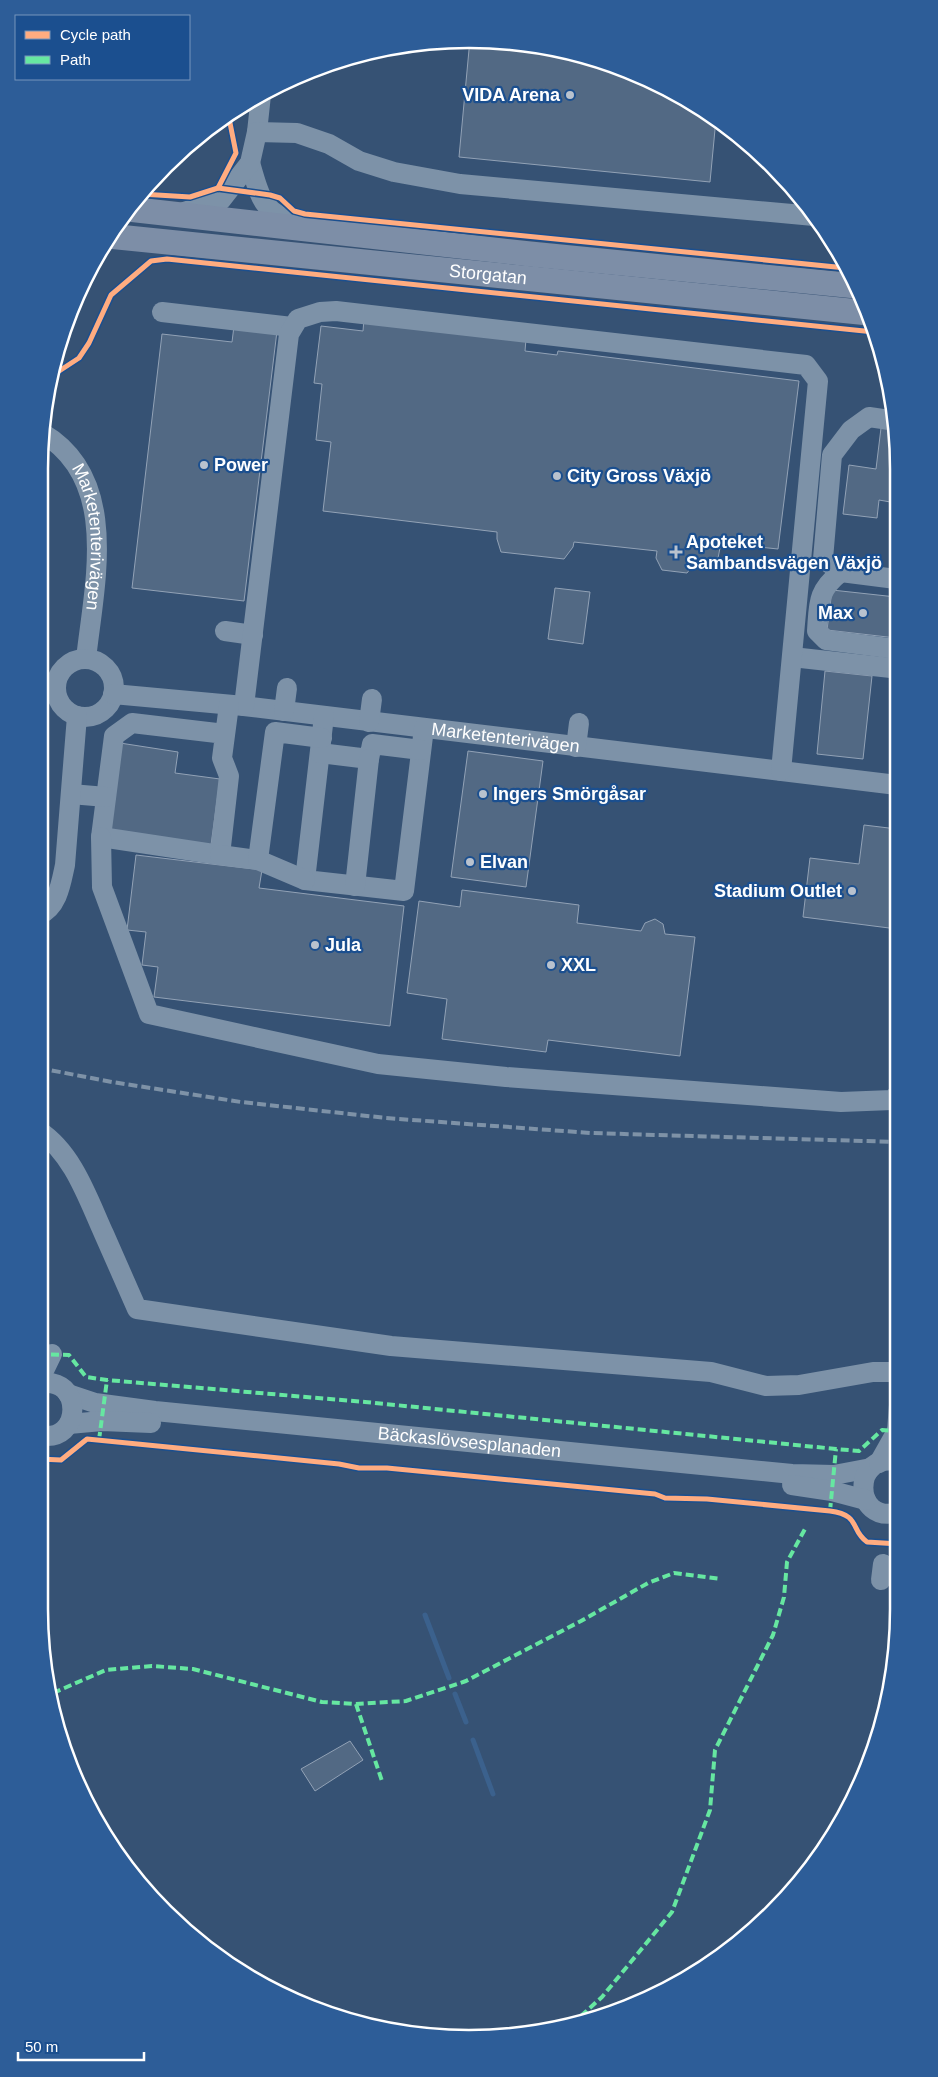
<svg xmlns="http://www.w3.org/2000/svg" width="938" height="2077" font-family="Arial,sans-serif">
<rect width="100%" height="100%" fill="#365274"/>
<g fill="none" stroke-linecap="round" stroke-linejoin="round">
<g stroke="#3b618d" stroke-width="5">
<path d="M 39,1172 L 46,1163"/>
<path d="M 425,1615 L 449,1678"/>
<path d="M 455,1694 L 466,1722"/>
<path d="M 473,1740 L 493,1794"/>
</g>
</g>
<g fill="#526984" stroke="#92a2b6">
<path d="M 470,39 L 553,47 L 633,71 L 716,119 L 710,182 L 459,157 Z"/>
<path d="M 364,319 L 526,339 L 525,351 L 557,355 L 558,351 L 799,381 L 778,549 L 721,543 L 717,563 L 696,561 L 687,573 L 662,570 L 656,558 L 657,551 L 574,542 L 573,547 L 564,559 L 501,552 L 497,539 L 497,532 L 323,511 L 331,442 L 316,440 L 322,384 L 314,383 L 321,326 L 363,331 Z"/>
<path d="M 234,326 L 277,331 L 244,601 L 132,588 L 162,334 L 232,342 Z"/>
<path d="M 881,428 L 896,430 L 896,503 L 879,500 L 877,518 L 843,514 L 849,465 L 876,469 Z"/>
<path d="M 555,588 L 590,592 L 583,644 L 548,639 Z"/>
<path d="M 832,590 L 896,597 L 896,638 L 827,630 Z"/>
<path d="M 825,671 L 872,676 L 863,759 L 817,754 Z"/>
<path d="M 120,743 L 178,752 L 175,773 L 220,779 L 211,845 L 106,830 Z"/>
<path d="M 468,751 L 543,761 L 526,887 L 451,877 Z"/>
<path d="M 864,825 L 897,829 L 897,929 L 803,917 L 810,858 L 859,864 Z"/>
<path d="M 136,855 L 262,870 L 259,888 L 404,906 L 390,1026 L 154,997 L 158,967 L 142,965 L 146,932 L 127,930 Z"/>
<path d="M 462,890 L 579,905 L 577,923 L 641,931 L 645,923 L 655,919 L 663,924 L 665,934 L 695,937 L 680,1056 L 548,1040 L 546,1052 L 442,1039 L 447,999 L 407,993 L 419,901 L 460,907 Z"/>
<path d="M 350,1741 L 363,1760 L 315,1791 L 301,1769 Z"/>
</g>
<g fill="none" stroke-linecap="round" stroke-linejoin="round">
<g stroke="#7d92a8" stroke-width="20">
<path d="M 257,132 L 261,95"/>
<path d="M 250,163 C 261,199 260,210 298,224"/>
<path d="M 184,212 L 221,200 L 250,163 L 257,132 L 297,133 L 329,144 L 359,161 L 394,172 L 460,184 L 814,216 L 814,214"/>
<path d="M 162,312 L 292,327"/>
<path d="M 896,421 L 869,417 L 851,430 L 832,455 L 823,559 L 841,572 L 896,579"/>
<path id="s1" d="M 42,433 C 121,479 94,585 86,659"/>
<path d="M 841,572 C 817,591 819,603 817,631 L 826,640 L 896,649"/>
<path d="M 225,631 L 253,635"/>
<path d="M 792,657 L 891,668 L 896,665"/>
<circle cx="85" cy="688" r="29"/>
<path id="s2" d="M 113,694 L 244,706 L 897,785"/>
<path d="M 244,706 L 289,334 L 298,319 L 320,312 L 336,311 L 806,365 L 818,381 L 781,771"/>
<path d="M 284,711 L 287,688"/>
<path d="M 324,716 L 305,880 L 404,891 L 424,728"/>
<path d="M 369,722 L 372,699"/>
<path d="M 225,734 L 132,723 L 114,736 L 101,837 L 220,855 L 229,776 L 222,758 L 229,705"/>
<path d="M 576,747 L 579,723"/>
<path d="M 320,753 L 369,759 L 372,744 L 421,750"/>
<path d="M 71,794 L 106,797"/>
<path d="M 101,837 L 102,887 L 149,1014 L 378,1064 L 506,1077 L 841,1102 L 892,1100 L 898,1094"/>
<path d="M 220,855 L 258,860"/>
<path d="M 305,880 L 258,860 L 275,732 L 322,738"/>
<path d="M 355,886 L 369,759"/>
<path d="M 39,915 C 58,907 61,883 65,865 L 77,716"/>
<path d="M 39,1131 C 73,1153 88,1199 104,1234 C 115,1259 126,1284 137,1309 L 391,1346 L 711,1372 L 766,1386 L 799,1385 L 873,1372 L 899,1372"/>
<path d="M 39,1381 L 52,1354"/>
<path id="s3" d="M 68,1394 L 95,1403 L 155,1411 L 792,1474 L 834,1475 L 871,1468"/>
<path d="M 899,1405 L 897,1431 L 899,1440"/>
<path d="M 69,1424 L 102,1421 L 151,1423"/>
<path d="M 39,1435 C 83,1445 84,1374 39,1384"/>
<path d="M 899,1462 C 852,1449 851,1526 899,1512"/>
<path d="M 879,1463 L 897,1431"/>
<path d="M 792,1485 L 832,1491 L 866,1500"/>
<path d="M 881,1580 L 883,1564"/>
</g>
<g stroke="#7d8ea7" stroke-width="25">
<path d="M 128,209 L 530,254 L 856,286"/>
<path id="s4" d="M 108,236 L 869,313"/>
</g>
<path stroke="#7e92a7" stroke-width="4" stroke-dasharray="9 4" stroke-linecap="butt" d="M 39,1068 L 112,1082 L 241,1102 L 386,1118 L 590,1133 L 898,1142"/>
<g stroke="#66e7a1" stroke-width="4" stroke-dasharray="8 4" stroke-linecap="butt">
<path d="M 39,1354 L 69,1355 L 86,1377 L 107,1380 L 365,1402 L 836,1449 L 859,1451 L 882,1430 L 899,1431"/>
<path d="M 99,1440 L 107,1380"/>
<path d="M 830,1511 L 836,1449"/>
<path d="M 53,1693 L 106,1670 L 152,1666 L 193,1669 L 322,1702 L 356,1704 L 406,1701 L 466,1681 L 581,1621 L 648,1583 L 674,1573 L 721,1579"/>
<path d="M 356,1704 L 382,1781"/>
<path d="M 572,2024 L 602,1997 L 672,1912 L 710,1810 L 715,1750 L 773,1635 L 784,1597 L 787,1562 L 805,1529"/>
</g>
<g stroke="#1b4f8f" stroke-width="8">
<g id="cycleway">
<path d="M 218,188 L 236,153 L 228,113"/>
<path d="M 141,194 L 190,197 L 218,188 L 270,195 L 280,198 L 294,211 L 305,214 L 846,268"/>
<path d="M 50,377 L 79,358 L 89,343 L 111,295 L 151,261 L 167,259 L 874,332"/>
<path d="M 39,1459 L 61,1460 L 87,1439 L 339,1464 L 359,1468 L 387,1468 L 655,1494 L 665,1498 L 707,1499 L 830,1511 C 861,1515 850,1530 867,1542 L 899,1544"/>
</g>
</g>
<use href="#cycleway" stroke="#ffac80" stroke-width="5"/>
</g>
<g fill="#b9c2ce" stroke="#1b4f8f" stroke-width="2">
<circle cx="570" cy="95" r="5"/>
<circle cx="204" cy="465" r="5"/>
<circle cx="557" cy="476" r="5"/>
<path d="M673.5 544.5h5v5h5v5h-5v5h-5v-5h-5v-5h5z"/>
<circle cx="863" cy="613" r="5"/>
<circle cx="483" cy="794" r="5"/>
<circle cx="470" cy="862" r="5"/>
<circle cx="852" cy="891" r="5"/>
<circle cx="315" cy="945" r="5"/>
<circle cx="551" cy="965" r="5"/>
</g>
<g text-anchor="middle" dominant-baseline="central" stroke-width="4.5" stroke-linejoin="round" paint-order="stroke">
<g font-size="18" font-weight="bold" fill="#fff" stroke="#1b4f8f" text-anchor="start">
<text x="560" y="95" text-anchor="end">VIDA Arena</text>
<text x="214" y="465">Power</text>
<text x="567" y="476">City Gross Växjö</text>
<text x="686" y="542">Apoteket<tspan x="686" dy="21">Sambandsvägen Växjö</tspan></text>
<text x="853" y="613" text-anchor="end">Max</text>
<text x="493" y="794">Ingers Smörgåsar</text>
<text x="480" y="862">Elvan</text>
<text x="842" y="891" text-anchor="end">Stadium Outlet</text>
<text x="325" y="945">Jula</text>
<text x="561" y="965">XXL</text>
</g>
<g font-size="18" fill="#fff" stroke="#1b4f8f">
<text stroke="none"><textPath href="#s4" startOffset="382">Storgatan</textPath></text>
<text stroke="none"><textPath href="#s1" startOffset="122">Marketenterivägen</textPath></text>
<text stroke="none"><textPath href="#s2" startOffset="395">Marketenterivägen</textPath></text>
<text stroke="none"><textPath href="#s3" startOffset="405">Bäckaslövsesplanaden</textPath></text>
</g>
</g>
<path d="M0 0H938V2077H0ZM469 48H469A421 421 0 0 1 890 469V1609A421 421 0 0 1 469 2030H469A421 421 0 0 1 48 1609V469A421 421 0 0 1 469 48Z" fill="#2d5d98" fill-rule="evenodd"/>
<path fill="none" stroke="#fff" stroke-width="2.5" d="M469 48H469A421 421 0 0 1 890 469V1609A421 421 0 0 1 469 2030H469A421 421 0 0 1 48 1609V469A421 421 0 0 1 469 48Z"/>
<rect x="15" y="15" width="175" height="65" fill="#1b4f8f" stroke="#7695bc"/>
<rect x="25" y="31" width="25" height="8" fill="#ffac80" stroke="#7695bc"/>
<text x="60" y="40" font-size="15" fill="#ffffff">Cycle path</text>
<rect x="25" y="56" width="25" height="8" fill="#66e7a1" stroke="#7695bc"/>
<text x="60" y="65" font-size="15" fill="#ffffff">Path</text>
<path d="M18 2052v8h126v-8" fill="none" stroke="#ffffff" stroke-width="2.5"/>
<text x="25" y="2052" font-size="15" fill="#ffffff" stroke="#1b4f8f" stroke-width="4" paint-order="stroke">50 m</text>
</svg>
